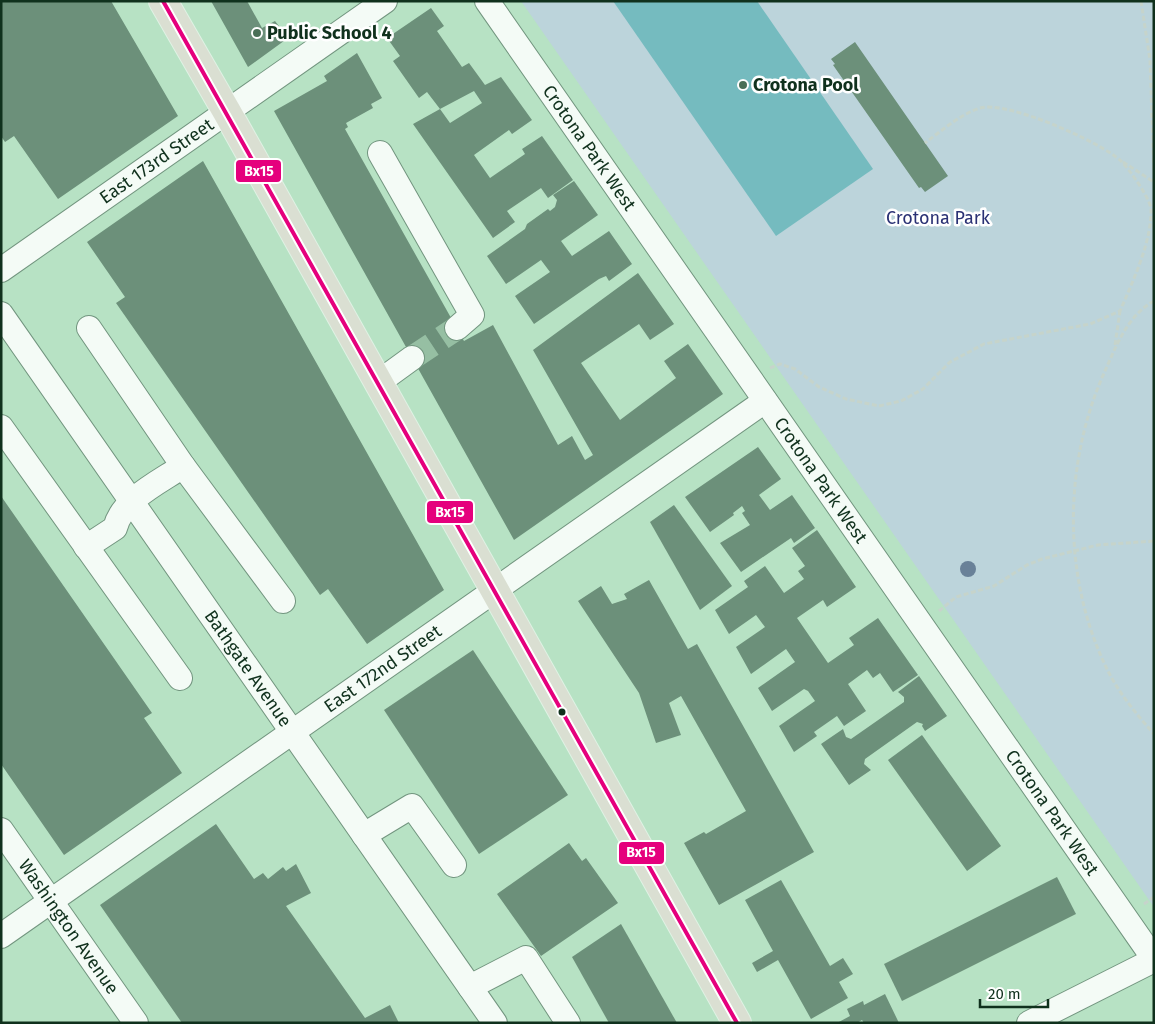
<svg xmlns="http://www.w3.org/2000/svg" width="1155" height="1024" font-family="'Fira Sans',sans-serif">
<rect width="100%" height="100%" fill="#b7e2c4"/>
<path fill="#bcd4db" d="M 521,1 L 1154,1 L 1154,907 Z"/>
<path fill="#75bbbf" d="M 613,1 L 757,1 L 873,169 L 776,236 Z"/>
<g fill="#6c907a" fill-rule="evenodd">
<path d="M 1,1 L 111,1 L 178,116 L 58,199 L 14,136 L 5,142 L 1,136 Z"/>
<path d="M 211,1 L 247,1 L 262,28 L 275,21 L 288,38 L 248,67 Z"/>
<path d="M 431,8 L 444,26 L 437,31 L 462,67 L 469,63 L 485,85 L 501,77 L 532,120 L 512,134 L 509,130 L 474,155 L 490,178 L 525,154 L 522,149 L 542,136 L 573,180 L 548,198 L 541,188 L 507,211 L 515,222 L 493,238 L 413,124 L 440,109 L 427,92 L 419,98 L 393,61 L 400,56 L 387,38 ZM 474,91 L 482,103 L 450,123 L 440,109 Z"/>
<path d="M 855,42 L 948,176 L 925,192 L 921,187 L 919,188 L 833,65 L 835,64 L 831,59 Z"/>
<path d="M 357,53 L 382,98 L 371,104 L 373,108 L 346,123 L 348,127 L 345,129 L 464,341 L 493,325 L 558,445 L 572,436 L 585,460 L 593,455 L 533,350 L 638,273 L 674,324 L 650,340 L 639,324 L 581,363 L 620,420 L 676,378 L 664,361 L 688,344 L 723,394 L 514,540 L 274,111 L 327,81 L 324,76 Z"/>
<path d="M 203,161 L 444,590 L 367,644 L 328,589 L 320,595 L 116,303 L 125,297 L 87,242 Z"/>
<path d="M 574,181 L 598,215 L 561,241 L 572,256 L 609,231 L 632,264 L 609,281 L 606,276 L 599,279 L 534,324 L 515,296 L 550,272 L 541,260 L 506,284 L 487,256 L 525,229 L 527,224 L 548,209 L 550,211 L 555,207 L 557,200 L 553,195 Z"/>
<path d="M 758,447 L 781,479 L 759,495 L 770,510 L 792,495 L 815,528 L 794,543 L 791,538 L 741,572 L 720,543 L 750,525 L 742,513 L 745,511 L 742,506 L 733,513 L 734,515 L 710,532 L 685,497 Z"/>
<path d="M 1,496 L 152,713 L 144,718 L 182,773 L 64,855 L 1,764 Z"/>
<path d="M 674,505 L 732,586 L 700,610 L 650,522 Z"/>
<path d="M 817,530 L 856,587 L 827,607 L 823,600 L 797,618 L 828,663 L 854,645 L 849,638 L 878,618 L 918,675 L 893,692 L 880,673 L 873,678 L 867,670 L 848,684 L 866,711 L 844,726 L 837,716 L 814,732 L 817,736 L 794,752 L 779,726 L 815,701 L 808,691 L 804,689 L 772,711 L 758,688 L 795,662 L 786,649 L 751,674 L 736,647 L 765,627 L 756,615 L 729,634 L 715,610 L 748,587 L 744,581 L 765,566 L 784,593 L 804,579 L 798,571 L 805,566 L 792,548 Z"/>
<path d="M 649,580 L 688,649 L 697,644 L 814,852 L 719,905 L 684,843 L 704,832 L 706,834 L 746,811 L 681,696 L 669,703 L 681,735 L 656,743 L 639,693 L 578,601 L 601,586 L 612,604 L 627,599 L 624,594 Z"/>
<path d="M 473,650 L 568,795 L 479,854 L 384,710 Z"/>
<path d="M 919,676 L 947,716 L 925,731 L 922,726 L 923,724 L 917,722 L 865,759 L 864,764 L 871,770 L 849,785 L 821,744 L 843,729 L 846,737 L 851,739 L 904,702 L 904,697 L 898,692 Z"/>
<path d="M 922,735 L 1001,846 L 967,871 L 888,760 Z"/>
<path d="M 216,824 L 254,879 L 263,873 L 268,879 L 283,867 L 286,871 L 296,864 L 311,893 L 286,906 L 365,1018 L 390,1005 L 399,1023 L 182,1023 L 100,905 Z"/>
<path d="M 569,843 L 582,861 L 586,858 L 618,903 L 541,956 L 497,894 Z"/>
<path d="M 1057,877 L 1076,914 L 902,1001 L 884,964 Z"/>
<path d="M 781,880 L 830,966 L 843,958 L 853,974 L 839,982 L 848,998 L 811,1019 L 778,960 L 757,972 L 752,963 L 773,951 L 745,900 Z"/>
<path d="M 621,924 L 677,1023 L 609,1023 L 572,957 Z"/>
<path d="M 885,994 L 899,1023 L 864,1023 L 862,1020 L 857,1023 L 837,1023 L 850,1016 L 847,1009 L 863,1001 L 864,1005 Z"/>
</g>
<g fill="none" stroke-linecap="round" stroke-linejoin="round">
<path stroke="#96bfa3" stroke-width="24" stroke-dasharray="24 12" stroke-linecap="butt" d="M 412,358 L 457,328"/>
<g stroke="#72957f" stroke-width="26">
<g id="minor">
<path id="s1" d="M 487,1 L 1154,959"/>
<path d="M 380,153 L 472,315 L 457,328"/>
<path id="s2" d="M 1,270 L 385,1"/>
<path id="s3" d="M 1,314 L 495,1023"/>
<path d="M 379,382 L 412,358"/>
<path d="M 1,427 L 180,678"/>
<path d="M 183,466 L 283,601"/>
<path d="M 86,547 L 115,528 C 122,499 160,482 183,466 L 89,328"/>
<path id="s4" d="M 1,830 L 136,1023"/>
<path d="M 364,835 L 412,806 L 454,865"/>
<path id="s5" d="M 1,936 L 765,401"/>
<path d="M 470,987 L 526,958 L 568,1023"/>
<path d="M 1029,1023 L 1154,960"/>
</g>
</g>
<g stroke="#dff2e4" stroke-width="30">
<path id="major" d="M 163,1 L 227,112 L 737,1023"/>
</g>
<g stroke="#c6d4cb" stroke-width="3" stroke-dasharray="5 2.5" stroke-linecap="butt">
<path d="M 1141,1 L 1150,60 L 1154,174"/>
<path d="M 1123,162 L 1154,182"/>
<path d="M 1154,301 C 1128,315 1116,346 1105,371 C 1063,463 1062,578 1107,669 C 1118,692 1137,715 1154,734"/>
<path d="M 1115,345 L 1120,311"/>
<path d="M 770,368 L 780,364 L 795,369 L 819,387 L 846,399 L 879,406 L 901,401 L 923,389 L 950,362 L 984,344 L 1090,324 L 1120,311 C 1133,281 1152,241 1151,209 C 1150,198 1129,169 1121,161 C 1101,142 1006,100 980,108 C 961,114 941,131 925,143"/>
<path d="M 939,611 L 956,597 L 994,586 L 1027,565 L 1042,559 L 1098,545 L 1154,541"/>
<path d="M 1144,904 L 1154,897"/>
</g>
<use href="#minor" stroke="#f4fbf6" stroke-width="24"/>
<use href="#major" stroke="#dadfd2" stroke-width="28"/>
<g stroke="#fff" stroke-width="8">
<path id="bus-1" d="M 163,1 L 737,1023"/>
</g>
<use href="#bus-1" stroke="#e5007d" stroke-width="4"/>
</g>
<circle fill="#698198" cx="968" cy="569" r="8"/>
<g fill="#4a6f57" stroke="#fff" stroke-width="2">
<circle cx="257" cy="33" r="5"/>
<circle cx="743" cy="85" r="5"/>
</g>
<circle fill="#10311d" stroke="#fff" stroke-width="2" cx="562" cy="712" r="4.5"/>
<g text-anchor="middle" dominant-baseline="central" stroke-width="5" stroke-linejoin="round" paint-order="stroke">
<g font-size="18" font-weight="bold" fill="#10311d" stroke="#fff" text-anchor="start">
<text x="267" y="33">Public School 4</text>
<text x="753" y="85">Crotona Pool</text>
</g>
<g font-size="18" fill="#10311d" stroke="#fff">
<text stroke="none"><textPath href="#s1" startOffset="179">Crotona Park West</textPath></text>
<text stroke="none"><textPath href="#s2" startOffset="190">East 173rd Street</textPath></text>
<text stroke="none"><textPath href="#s1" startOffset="584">Crotona Park West</textPath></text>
<text stroke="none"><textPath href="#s3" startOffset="432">Bathgate Avenue</textPath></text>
<text stroke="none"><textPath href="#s5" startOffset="466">East 172nd Street</textPath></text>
<text stroke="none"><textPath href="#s1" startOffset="989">Crotona Park West</textPath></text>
<text stroke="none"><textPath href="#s4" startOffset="118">Washington Avenue</textPath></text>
</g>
<g font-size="18" fill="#2a3174" stroke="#fff">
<text x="938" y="218">Crotona Park</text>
</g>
</g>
<g stroke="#fff" stroke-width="2">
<rect x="235" y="159" width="47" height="24" rx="5" fill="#e5007d"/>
<rect x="426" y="500" width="48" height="24" rx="5" fill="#e5007d"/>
<rect x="618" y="841" width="47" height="24" rx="5" fill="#e5007d"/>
</g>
<g font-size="14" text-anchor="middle" font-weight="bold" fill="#fff">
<text x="259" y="176">Bx15</text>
<text x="450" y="517">Bx15</text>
<text x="641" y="857">Bx15</text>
</g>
<rect width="1155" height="1024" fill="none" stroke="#10311d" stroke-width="5"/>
<path d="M980 999v8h68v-8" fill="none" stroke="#10311d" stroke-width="2.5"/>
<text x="988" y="999" font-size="15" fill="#10311d" stroke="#ffffff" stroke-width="4" paint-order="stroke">20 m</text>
</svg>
